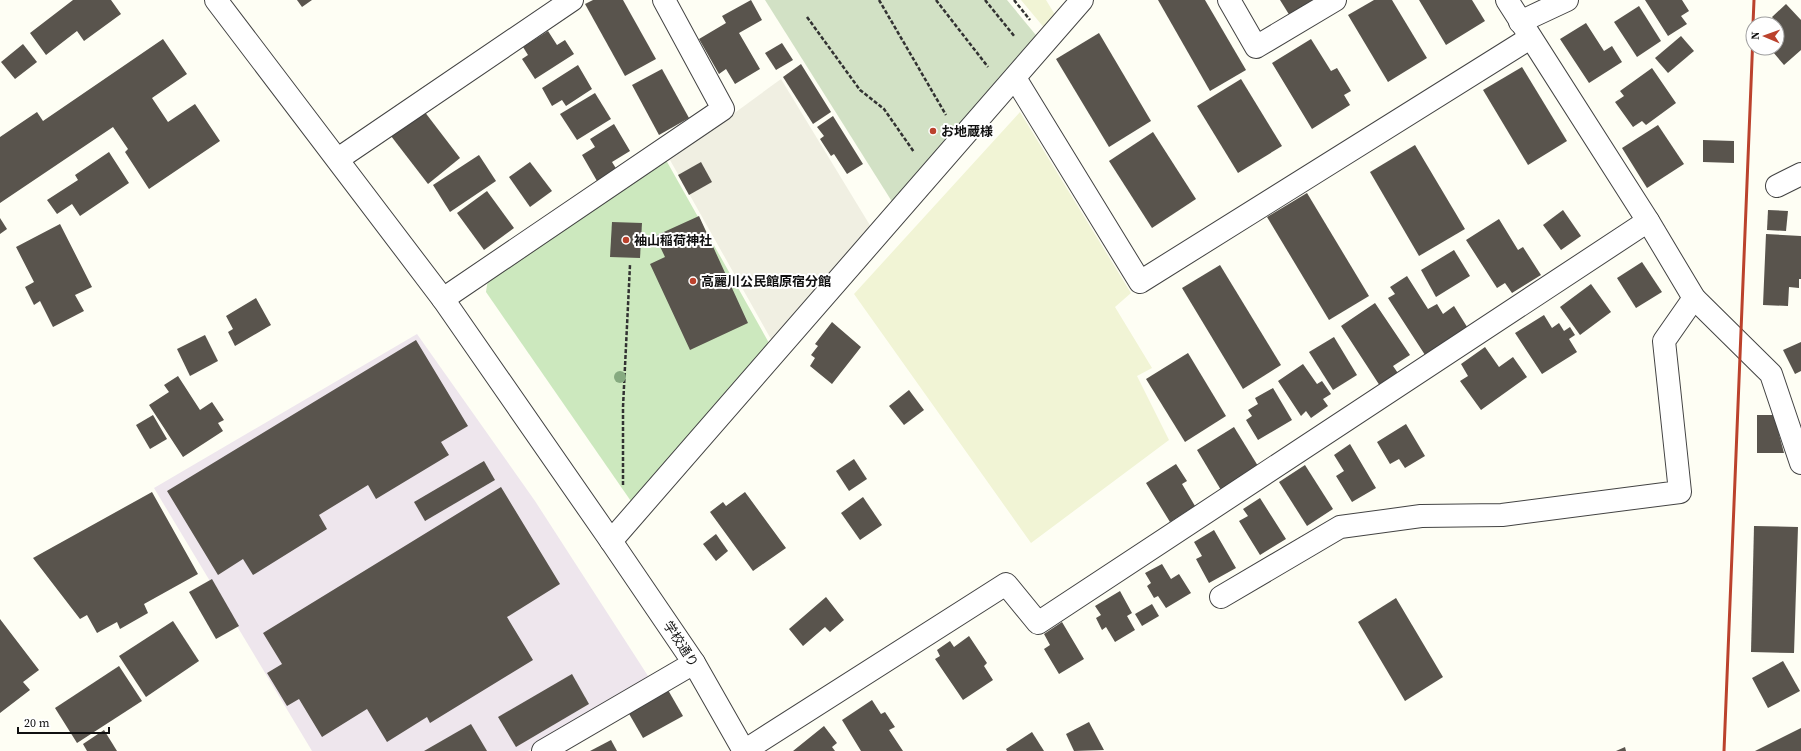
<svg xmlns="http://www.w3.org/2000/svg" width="1801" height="751" font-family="'Source Serif 4','Noto Sans JP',serif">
<rect width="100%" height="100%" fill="#fefef4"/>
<path fill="#eee6ed" d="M 417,334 L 535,501 L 650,679 L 528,751 L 312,751 L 154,488 Z"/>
<g fill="#f1f4d5">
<path d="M 1021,0 L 1046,0 L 1057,18 L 1046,30 Z"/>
<path d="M 1020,112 L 1131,293 L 1115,307 L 1152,368 L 1137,376 L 1169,440 L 1031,543 L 854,294 Z"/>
</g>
<path fill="#cce8be" d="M 666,160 L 769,343 L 635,507 L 486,292 L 488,279 Z"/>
<path fill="#d2e1c5" d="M 765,0 L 1007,0 L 1040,40 L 896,208 Z"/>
<path fill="#f0efe2" d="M 781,79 L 871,227 L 772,341 L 670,160 Z"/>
<g fill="#59544d">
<path d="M 73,0 L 111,0 L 121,14 L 84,41 L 77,31 L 46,55 L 30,33 Z"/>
<path d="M 297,0 L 312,0 L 302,7 Z"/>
<path d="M 593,0 L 623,0 L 656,59 L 625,76 L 585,4 Z"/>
<path d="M 751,0 L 762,20 L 739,33 L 760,69 L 735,84 L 726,69 L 719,74 L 699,39 L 726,23 L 722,16 Z"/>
<path d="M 1158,0 L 1205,0 L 1246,70 L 1210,91 Z"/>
<path d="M 1280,0 L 1316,0 L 1290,16 Z"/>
<path d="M 1374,0 L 1392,0 L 1427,58 L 1388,82 L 1348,15 Z"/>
<path d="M 1419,0 L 1472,0 L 1485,21 L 1446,45 Z"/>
<path d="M 1645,0 L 1682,0 L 1689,11 L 1681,16 L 1687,24 L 1668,36 Z"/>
<path d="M 1786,4 L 1801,20 L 1801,50 L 1784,65 L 1773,52 L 1779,46 L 1777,44 L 1777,27 L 1779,25 L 1772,17 Z"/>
<path d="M 1639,6 L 1661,41 L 1637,57 L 1614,22 Z"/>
<path d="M 1586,23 L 1604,51 L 1612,46 L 1622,62 L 1589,83 L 1560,39 Z"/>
<path d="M 548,31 L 557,45 L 565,40 L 574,54 L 535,79 L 522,59 L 528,55 L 523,47 Z"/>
<path d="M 1099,33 L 1151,121 L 1109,147 L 1056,59 Z"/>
<path d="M 1681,36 L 1694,51 L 1668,73 L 1655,58 Z"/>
<path d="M 163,39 L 187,74 L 152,98 L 168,122 L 195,104 L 220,141 L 149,189 L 125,152 L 128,149 L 113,127 L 0,203 L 0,137 L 37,112 L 43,121 Z"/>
<path d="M 1311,39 L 1331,71 L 1337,68 L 1351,91 L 1344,95 L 1350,105 L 1312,129 L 1272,63 Z"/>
<path d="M 782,43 L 793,60 L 776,70 L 765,53 Z"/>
<path d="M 23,44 L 37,62 L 15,79 L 1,62 Z"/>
<path d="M 801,64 L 831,112 L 813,124 L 783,77 Z"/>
<path d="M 578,65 L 592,89 L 566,106 L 562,100 L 552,106 L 542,88 Z"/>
<path d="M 1522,67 L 1567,141 L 1528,165 L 1483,90 Z"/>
<path d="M 1652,68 L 1676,103 L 1646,125 L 1642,121 L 1633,127 L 1615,102 L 1624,96 L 1620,91 Z"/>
<path d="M 662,69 L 689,118 L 659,135 L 632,85 Z"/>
<path d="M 1241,79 L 1282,146 L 1238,173 L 1197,106 Z"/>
<path d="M 595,93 L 611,119 L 577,140 L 560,114 Z"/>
<path d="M 424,111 L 460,158 L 428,184 L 391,136 Z"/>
<path d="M 833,116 L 863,164 L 847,174 L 834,154 L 831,156 L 820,139 L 824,136 L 817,127 Z"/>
<path d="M 614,124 L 630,151 L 612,162 L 617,170 L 597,181 L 582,155 L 595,147 L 590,139 Z"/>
<path d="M 1658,125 L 1684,164 L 1647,188 L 1622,148 Z"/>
<path d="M 1153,132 L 1196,199 L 1152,228 L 1109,161 Z"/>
<path d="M 1703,140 L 1734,141 L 1734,163 L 1703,162 Z"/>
<path d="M 1415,145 L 1465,229 L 1419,256 L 1370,172 Z"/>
<path d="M 109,152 L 129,183 L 80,216 L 72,204 L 57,214 L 47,200 L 78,180 L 75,175 Z"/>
<path d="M 479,155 L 496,181 L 450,212 L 433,185 Z"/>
<path d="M 530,162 L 552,191 L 530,207 L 509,177 Z"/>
<path d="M 701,162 L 712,182 L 689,195 L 678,175 Z"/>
<path d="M 487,191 L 514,228 L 484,250 L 457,213 Z"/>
<path d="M 1307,193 L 1369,296 L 1329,320 L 1267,217 Z"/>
<path d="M 1563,210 L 1581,236 L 1561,250 L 1543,225 Z"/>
<path d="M 1768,210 L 1788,211 L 1786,231 L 1767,230 Z"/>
<path d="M 699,216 L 748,323 L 690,350 L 650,264 L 665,257 L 655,236 Z"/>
<path d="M 0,218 L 7,229 L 0,234 Z"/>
<path d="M 1499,219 L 1518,250 L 1523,247 L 1541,275 L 1512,293 L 1505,283 L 1497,288 L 1466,240 Z"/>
<path d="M 612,222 L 642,223 L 640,258 L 610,257 Z"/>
<path d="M 60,224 L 92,287 L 75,295 L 84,311 L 53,327 L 40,301 L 34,305 L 25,287 L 34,282 L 16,247 Z"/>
<path d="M 1766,234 L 1801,236 L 1801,279 L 1799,279 L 1799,288 L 1789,287 L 1788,306 L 1763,305 Z"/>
<path d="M 1454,250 L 1470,276 L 1436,297 L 1421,270 Z"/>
<path d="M 1642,262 L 1662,292 L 1636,308 L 1617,278 Z"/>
<path d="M 1220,265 L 1281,365 L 1243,389 L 1182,288 Z"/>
<path d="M 1407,276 L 1428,309 L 1437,304 L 1443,314 L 1454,306 L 1469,330 L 1427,358 L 1388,298 L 1395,294 L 1390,287 Z"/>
<path d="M 1591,284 L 1611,312 L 1580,335 L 1560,307 Z"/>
<path d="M 256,298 L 271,325 L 235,346 L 228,332 L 233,329 L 226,316 Z"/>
<path d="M 1375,303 L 1410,355 L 1393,366 L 1400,376 L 1382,389 L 1341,326 Z"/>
<path d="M 1544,315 L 1552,328 L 1559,323 L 1564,331 L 1570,327 L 1575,335 L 1569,339 L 1577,352 L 1542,374 L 1515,333 Z"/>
<path d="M 832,322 L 861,347 L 832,384 L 810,366 L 815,358 L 811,355 L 818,346 L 815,344 Z"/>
<path d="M 205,335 L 218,361 L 190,376 L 177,349 Z"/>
<path d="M 1334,337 L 1357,375 L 1333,390 L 1309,352 Z"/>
<path d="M 416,340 L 468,426 L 441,442 L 449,455 L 376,499 L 368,485 L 319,515 L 327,529 L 253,575 L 243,559 L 218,575 L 167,491 Z"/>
<path d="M 1801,342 L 1801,371 L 1795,374 L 1783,350 Z"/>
<path d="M 1485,347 L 1499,367 L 1513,357 L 1527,377 L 1481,410 L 1460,381 L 1468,376 L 1461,364 Z"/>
<path d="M 1188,353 L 1226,416 L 1185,442 L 1146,379 Z"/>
<path d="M 1303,364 L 1317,384 L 1322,381 L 1331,394 L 1323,399 L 1328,406 L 1311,418 L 1306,411 L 1301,416 L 1278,381 Z"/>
<path d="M 178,376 L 200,410 L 212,402 L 224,420 L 218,423 L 223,431 L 183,457 L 149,405 L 169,392 L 164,385 Z"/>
<path d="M 1273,388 L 1292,420 L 1258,440 L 1246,420 L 1252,416 L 1248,410 L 1258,404 L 1255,398 Z"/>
<path d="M 909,390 L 924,410 L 904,425 L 889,406 Z"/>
<path d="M 153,415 L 167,439 L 150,449 L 136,425 Z"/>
<path d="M 1757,415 L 1774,415 L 1784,453 L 1757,453 Z"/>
<path d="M 1406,424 L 1425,456 L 1405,468 L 1399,459 L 1390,464 L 1377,442 Z"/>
<path d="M 1234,427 L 1258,466 L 1221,490 L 1197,450 Z"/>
<path d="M 1350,444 L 1376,488 L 1352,502 L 1336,476 L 1344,471 L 1334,455 Z"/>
<path d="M 854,459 L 867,479 L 849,491 L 836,471 Z"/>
<path d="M 484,461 L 495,480 L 425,521 L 414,502 Z"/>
<path d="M 1176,464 L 1187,481 L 1182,484 L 1195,506 L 1170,522 L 1146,483 Z"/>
<path d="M 1305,465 L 1333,509 L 1307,526 L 1279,482 Z"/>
<path d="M 501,487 L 560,584 L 507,617 L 533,660 L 430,723 L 427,717 L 387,742 L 367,709 L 322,737 L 299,699 L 287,706 L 267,673 L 282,664 L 263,633 Z"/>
<path d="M 152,492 L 198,574 L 144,604 L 148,613 L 120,629 L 117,622 L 97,633 L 87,615 L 80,619 L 33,558 Z"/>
<path d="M 745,492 L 786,548 L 753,571 L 710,512 L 723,502 L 726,506 Z"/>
<path d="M 863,497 L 882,525 L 860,540 L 841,513 Z"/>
<path d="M 1260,498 L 1286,539 L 1260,555 L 1239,521 L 1248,516 L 1243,509 Z"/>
<path d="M 1754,526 L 1798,527 L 1794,653 L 1751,652 Z"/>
<path d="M 1214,530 L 1236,568 L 1209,583 L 1196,559 L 1202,556 L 1194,542 Z"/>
<path d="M 716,534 L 728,551 L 716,561 L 703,544 Z"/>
<path d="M 1162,564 L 1171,579 L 1179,574 L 1191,593 L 1166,608 L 1158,596 L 1154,598 L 1147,586 L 1151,583 L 1145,573 Z"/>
<path d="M 212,579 L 239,626 L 216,639 L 189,592 Z"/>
<path d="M 1120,591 L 1132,613 L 1127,616 L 1135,630 L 1115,642 L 1106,627 L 1102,630 L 1096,618 L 1101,615 L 1095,606 Z"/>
<path d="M 826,597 L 844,620 L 830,632 L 825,627 L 803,646 L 789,629 Z"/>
<path d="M 1396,598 L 1443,677 L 1405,701 L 1358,622 Z"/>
<path d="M 1152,604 L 1159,616 L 1142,626 L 1135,614 Z"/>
<path d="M 0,619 L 39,670 L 23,682 L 30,690 L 0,713 Z"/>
<path d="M 173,621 L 199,661 L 146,697 L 119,656 Z"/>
<path d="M 1062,622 L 1084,659 L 1059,674 L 1044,649 L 1050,645 L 1044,634 Z"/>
<path d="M 969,636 L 987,663 L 984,666 L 993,680 L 963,700 L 935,659 L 940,656 L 937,650 L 950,641 L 954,647 Z"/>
<path d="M 1783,661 L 1800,691 L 1768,708 L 1752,678 Z"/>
<path d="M 119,666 L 142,701 L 77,743 L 55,708 Z"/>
<path d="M 572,674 L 589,704 L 516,747 L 498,717 Z"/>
<path d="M 668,690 L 683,716 L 643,738 L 628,712 Z"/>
<path d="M 872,700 L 881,714 L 885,712 L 895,727 L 889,730 L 903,751 L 861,751 L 842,720 Z"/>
<path d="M 1089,722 L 1104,750 L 1074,751 L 1066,734 Z"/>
<path d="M 471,724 L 487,751 L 424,751 Z"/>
<path d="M 824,726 L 837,743 L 832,747 L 835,751 L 793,751 Z"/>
<path d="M 1801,728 L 1801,751 L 1755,751 Z"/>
<path d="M 104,730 L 117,751 L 87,751 L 83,744 Z"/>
<path d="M 1032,732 L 1044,751 L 1007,751 L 1006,749 Z"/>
<path d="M 611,740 L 617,751 L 590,751 Z"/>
<path d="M 1625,747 L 1626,751 L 1616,751 Z"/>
</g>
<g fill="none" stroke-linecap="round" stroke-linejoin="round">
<g stroke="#434343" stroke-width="24">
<g id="minor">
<path d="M 216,0 L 443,299 L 611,541 L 694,663 L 744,751"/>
<path d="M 1229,0 L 1256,47 L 1335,0"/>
<path d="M 1507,0 L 1648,221 L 1694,298 L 1771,374 L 1801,463"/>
<path d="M 1520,22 L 1567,0"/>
<path d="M 1015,78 L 1140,282 L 1530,38"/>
<path d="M 338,159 L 572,0"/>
<path d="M 1777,186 L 1801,174"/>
<path d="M 443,299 L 723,109 L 664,0"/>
<path d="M 611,541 L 1082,0"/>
<path d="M 1221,597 L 1340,527 L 1421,516 L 1502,515 L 1680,492 L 1664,341 L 1694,298"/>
<path d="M 543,751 L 694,663"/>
<path d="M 744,751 L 1006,584 L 1038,623 L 1648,221"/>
</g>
</g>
<g stroke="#323232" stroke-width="2.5" stroke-dasharray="4 2" stroke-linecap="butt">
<path d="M 879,0 L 946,115"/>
<path d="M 936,0 L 988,67"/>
<path d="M 985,0 L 1015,37"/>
<path d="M 1014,0 L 1030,20"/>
<path d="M 807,17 L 860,90 L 884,109 L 914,152"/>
<path d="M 623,485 L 623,407 L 630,265"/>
</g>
<use href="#minor" stroke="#fff" stroke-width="22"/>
<g stroke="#bb422d" stroke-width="3">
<path d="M 1753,24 L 1754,0"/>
<path d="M 1724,751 L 1753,35"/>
</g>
</g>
<circle fill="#86aa80" cx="620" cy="377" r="6"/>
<g fill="#bb422d" stroke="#fff" stroke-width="1.5">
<circle cx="933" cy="131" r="4"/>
<circle cx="626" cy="240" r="4"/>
<circle cx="693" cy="281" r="4"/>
</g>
<g text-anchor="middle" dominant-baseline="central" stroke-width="4" stroke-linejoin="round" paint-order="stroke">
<g font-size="13" font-weight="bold" fill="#101010" stroke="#fff" text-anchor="start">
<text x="941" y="131">お地蔵様</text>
<text x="634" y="240">袖山稲荷神社</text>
<text x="701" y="281">高麗川公民館原宿分館</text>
</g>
<g font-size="13" fill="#101010" stroke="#fff">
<text transform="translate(681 644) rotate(57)">学校通り</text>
</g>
</g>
<g transform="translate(1765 36) rotate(272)"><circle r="19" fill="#ffffff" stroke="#9f9f9f"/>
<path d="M0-3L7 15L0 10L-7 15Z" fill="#bb422d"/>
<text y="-6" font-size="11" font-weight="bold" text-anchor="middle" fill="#101010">N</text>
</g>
<path d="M18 727v6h91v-6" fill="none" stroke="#101010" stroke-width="2"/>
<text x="24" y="727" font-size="12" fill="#101010" stroke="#ffffff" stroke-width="3" paint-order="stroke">20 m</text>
</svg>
